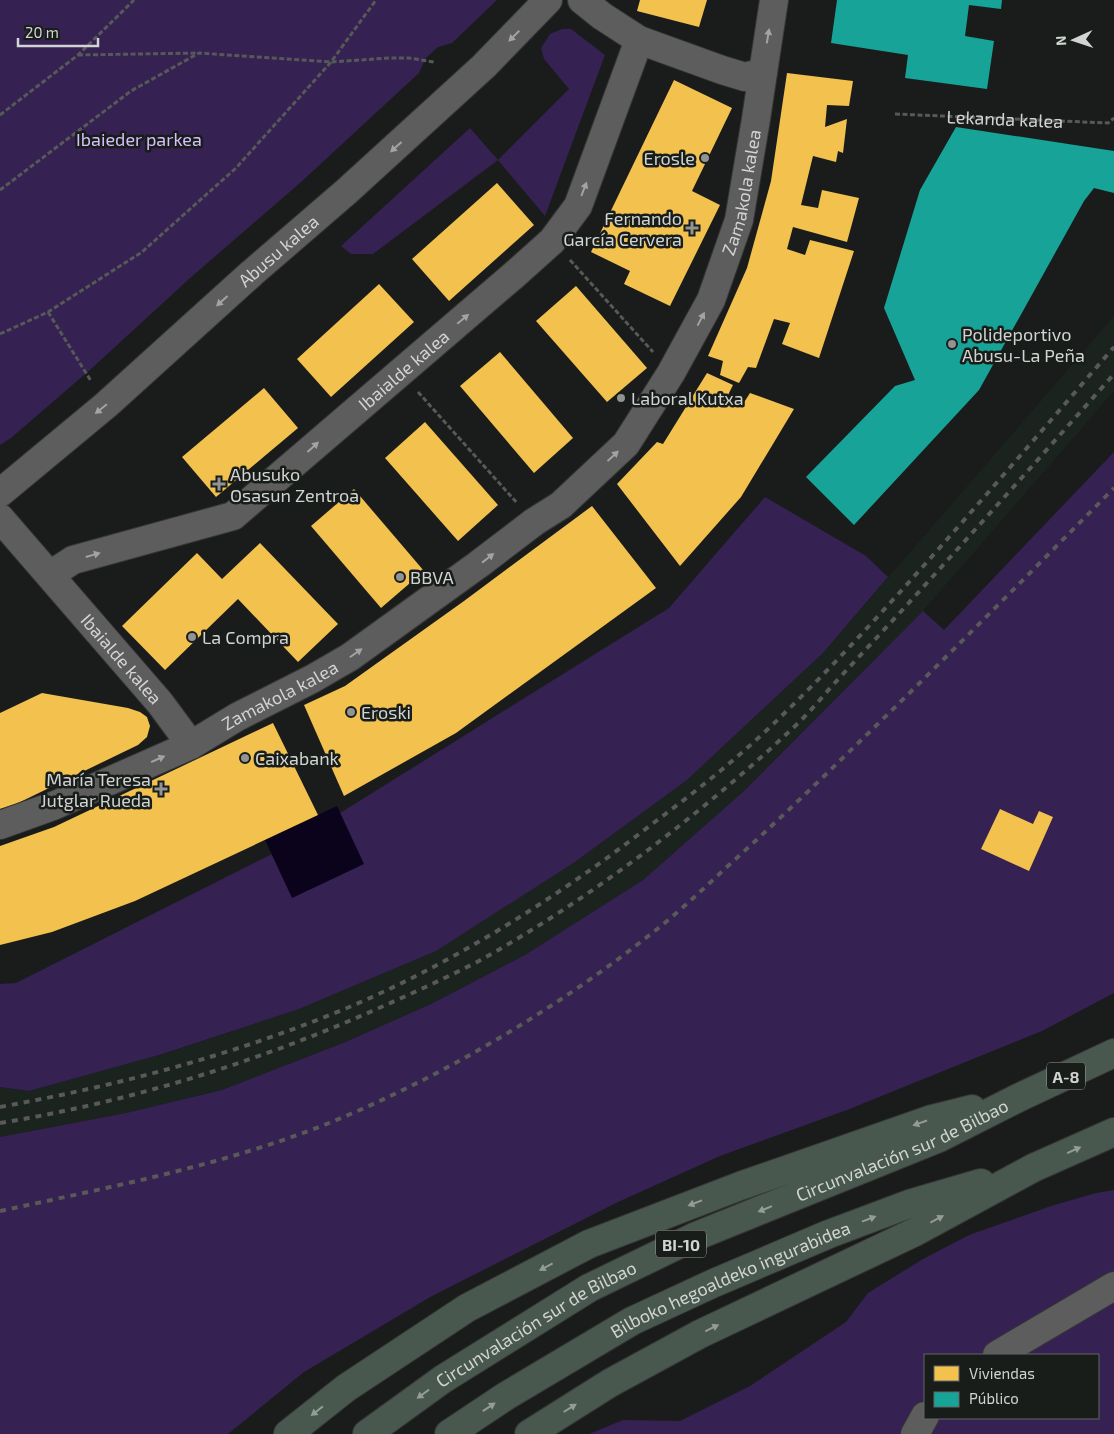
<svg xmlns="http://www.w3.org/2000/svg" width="1114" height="1434" font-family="'Exo 2',sans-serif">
<rect width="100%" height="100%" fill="#1a1c1b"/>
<path fill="#1a231d" d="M 1114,316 L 1114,391 L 923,611 L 744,791 L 643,880 L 525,955 L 431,1004 L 343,1043 L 222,1090 L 126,1113 L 0,1137 L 0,1087 L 29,1091 L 159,1055 L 299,1009 L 435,951 L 575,862 L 687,780 L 823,653 Z"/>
<g fill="#352152" fill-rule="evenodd">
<path d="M 0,0 L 497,0 L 452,43 L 438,47 L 426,58 L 419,73 L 300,183 L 189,279 L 91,369 L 11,438 L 0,445 Z"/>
<path d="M 562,29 L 571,29 L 605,55 L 545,216 L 498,160 L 373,254 L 351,254 L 341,246 L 470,128 L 498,160 L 569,89 L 544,59 L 541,48 L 550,34 Z"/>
<path d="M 1114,452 L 1114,993 L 1042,1031 L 847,1110 L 720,1156 L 618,1202 L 432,1296 L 304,1372 L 228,1434 L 0,1434 L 0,1137 L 126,1113 L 222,1090 L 343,1043 L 431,1004 L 525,955 L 643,880 L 744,791 L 923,611 L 944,630 Z"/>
<path d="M 765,497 L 866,556 L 888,577 L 823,653 L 687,780 L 575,862 L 436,951 L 299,1009 L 159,1055 L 29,1091 L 0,1087 L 0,984 L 16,983 L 284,848 L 669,608 Z"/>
<path d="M 1114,1190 L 1114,1434 L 589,1434 L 623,1420 L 680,1421 L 750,1386 L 846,1322 L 868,1293 L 923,1259 L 969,1235 L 1051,1206 L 1096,1193 ZM 925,1355 L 1098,1355 L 1098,1418 L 925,1418 Z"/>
</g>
<path fill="#0b031c" d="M 337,806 L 364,864 L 292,898 L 265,840 Z"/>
<g fill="#f2c14e">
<path d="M 640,0 L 707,0 L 699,27 L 637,11 Z"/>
<path d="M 787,73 L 853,81 L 849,106 L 827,105 L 825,127 L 847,119 L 843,153 L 838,151 L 836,162 L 813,156 L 801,205 L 818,208 L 822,190 L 859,198 L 847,242 L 793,227 L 787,249 L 805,255 L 810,240 L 854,251 L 819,358 L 782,344 L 790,323 L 774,319 L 756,368 L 748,367 L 739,383 L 720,375 L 723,361 L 708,356 L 747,268 L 771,181 Z"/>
<path d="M 674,80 L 732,108 L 692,191 L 720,205 L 670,306 L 624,284 L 630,271 L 591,252 Z"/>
<path d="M 497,183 L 534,225 L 449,301 L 412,259 Z"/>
<path d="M 379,284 L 414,322 L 331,397 L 297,359 Z"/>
<path d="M 576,286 L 647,368 L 607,402 L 536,321 Z"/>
<path d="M 500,352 L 573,438 L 534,473 L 460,386 Z"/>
<path d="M 707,373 L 733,385 L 725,401 L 741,407 L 750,393 L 794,409 L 741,497 L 680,566 L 617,484 L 657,442 L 663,444 Z"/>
<path d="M 264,388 L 298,428 L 216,497 L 182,457 Z"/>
<path d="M 425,422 L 498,505 L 458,541 L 385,458 Z"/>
<path d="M 354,489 L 424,571 L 381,608 L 311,526 Z"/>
<path d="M 592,506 L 656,588 L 456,733 L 344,796 L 304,705 L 345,686 L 464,601 Z"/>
<path d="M 260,543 L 338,624 L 298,662 L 238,599 L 165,670 L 122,626 L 197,553 L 222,579 Z"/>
<path d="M 42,693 L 128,708 L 140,712 L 147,717 L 150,726 L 147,737 L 138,745 L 16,804 L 0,809 L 0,713 Z"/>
<path d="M 273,723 L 318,815 L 135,901 L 52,932 L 0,945 L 0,846 L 54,827 Z"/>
<path d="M 1000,809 L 1033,824 L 1039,811 L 1053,817 L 1029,871 L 981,849 Z"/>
</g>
<g fill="#17a398">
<path d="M 837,0 L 1002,0 L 1001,9 L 969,5 L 965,36 L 994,41 L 987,89 L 905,78 L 908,55 L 831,43 Z"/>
<path d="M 956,127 L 1114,151 L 1114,193 L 1094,188 L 1084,201 L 979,390 L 854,525 L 806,477 L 895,386 L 915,380 L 884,308 L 920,190 Z"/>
</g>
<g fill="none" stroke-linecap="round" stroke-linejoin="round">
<g stroke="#363736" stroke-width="30">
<g id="minor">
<path d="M 582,0 L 602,16 L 639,40 L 722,70 L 745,77 L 763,72"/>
<path id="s2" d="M 0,493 L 106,405 L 252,273 L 347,191 L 484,66 L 548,0"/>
<path id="s3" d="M 0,518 L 160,703 L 191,745"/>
<path id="s4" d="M 50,575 L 73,560 L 233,516 L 514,275 L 552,241 L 578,206 L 639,40"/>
<path id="s5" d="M 0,825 L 53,806 L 191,745 L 237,717 L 312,679 L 350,657 L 479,564 L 534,522 L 561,505 L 626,444 L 671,373 L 711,300 L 739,220 L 756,119 L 774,0"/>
<path d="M 997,1355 L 1114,1286"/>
<path d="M 915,1434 L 925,1416"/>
</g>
</g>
<g stroke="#363736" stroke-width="30">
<g id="highway">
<path d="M 288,1434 L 346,1388 L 467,1308 L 589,1244 L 740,1186 L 932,1119 L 972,1109"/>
<path id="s6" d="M 367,1434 L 443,1379 L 589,1288 L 694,1237 L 939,1138 L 1018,1098 L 1114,1053"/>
<path id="s7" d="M 449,1434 L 506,1396 L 632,1321 L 714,1283 L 829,1234 L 909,1204 L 981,1183"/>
<path d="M 529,1434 L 610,1383 L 700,1334 L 915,1232 L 1033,1168 L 1114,1132"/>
</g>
</g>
<g stroke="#575958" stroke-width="3" stroke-dasharray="5 2.5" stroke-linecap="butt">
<path d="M 78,55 L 198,53"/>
<path id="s1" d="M 895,114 L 1108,123 L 1114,118"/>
<path d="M 0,115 L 78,55 L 134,0"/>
<path d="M 0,190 L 131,91 L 199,53 L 331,62 L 389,58 L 409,58 L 434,62"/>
<path d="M 570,260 L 653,352"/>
<path d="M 48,312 L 91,381"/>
<path d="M 0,334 L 48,312 L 142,252 L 236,168 L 331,62 L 376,0"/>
<path d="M 418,392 L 517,503"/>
</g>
<use href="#minor" stroke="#5c5d5c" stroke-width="28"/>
<use href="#highway" stroke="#48584f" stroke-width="28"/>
<g stroke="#585958" stroke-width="4" stroke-dasharray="6 6" stroke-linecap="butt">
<path d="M 0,1107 C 120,1085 234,1055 347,1008 C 458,961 561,895 656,821 C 695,792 733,762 769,728 C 824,676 876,619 927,562 C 990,491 1052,419 1114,347"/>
<path d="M 0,1123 C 128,1102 251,1064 370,1012 C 406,996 442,980 477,962 C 589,900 700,815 793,728 C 807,715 819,701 831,687 C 856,660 881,633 906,606 C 976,529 1045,452 1114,374"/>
<path d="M 0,1211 C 111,1187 224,1165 329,1123 C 440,1078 553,1011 647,937 C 676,915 702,890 729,865 C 771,827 812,788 853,748 C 941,663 1028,575 1114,488"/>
</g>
</g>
<defs><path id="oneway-solid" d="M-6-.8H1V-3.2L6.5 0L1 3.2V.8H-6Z" transform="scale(1.25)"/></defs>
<g fill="#a2a4a3">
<use href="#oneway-solid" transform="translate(514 36) rotate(135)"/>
<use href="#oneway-solid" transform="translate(768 36) rotate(-81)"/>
<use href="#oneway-solid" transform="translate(396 147) rotate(138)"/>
<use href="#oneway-solid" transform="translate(584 189) rotate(-69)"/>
<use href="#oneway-solid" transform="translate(222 301) rotate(138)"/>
<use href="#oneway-solid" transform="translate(463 319) rotate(-40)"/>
<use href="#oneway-solid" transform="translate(701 319) rotate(-62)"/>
<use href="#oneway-solid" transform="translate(101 409) rotate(141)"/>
<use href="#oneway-solid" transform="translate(313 447) rotate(-42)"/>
<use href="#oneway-solid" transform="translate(613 456) rotate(-43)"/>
<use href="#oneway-solid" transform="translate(93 555) rotate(-16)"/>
<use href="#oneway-solid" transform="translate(488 558) rotate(-38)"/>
<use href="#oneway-solid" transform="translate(356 653) rotate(-35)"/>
<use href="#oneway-solid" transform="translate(158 759) rotate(-24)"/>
</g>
<g fill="#939c97">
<use href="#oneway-solid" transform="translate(920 1123) rotate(161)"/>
<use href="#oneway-solid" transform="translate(1074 1150) rotate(-24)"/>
<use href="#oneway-solid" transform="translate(695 1203) rotate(159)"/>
<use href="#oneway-solid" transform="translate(765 1209) rotate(158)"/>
<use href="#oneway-solid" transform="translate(869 1219) rotate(-21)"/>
<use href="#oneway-solid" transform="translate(937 1219) rotate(-28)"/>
<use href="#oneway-solid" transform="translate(546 1267) rotate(152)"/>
<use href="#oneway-solid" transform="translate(712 1328) rotate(-26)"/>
<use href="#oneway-solid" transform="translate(423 1394) rotate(144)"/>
<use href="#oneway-solid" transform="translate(489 1407) rotate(-33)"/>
<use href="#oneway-solid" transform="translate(570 1408) rotate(-32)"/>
<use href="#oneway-solid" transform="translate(317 1411) rotate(142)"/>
</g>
<g fill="#919492" stroke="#191d1a" stroke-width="2">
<circle cx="705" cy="158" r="5"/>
<path d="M689.5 220.5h5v5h5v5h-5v5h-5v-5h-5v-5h5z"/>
<circle cx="952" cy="344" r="5"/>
<circle cx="621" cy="398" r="5"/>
<path d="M216.5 476.5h5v5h5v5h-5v5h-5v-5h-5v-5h5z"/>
<circle cx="400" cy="577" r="5"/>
<circle cx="192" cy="637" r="5"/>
<circle cx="351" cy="712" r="5"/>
<circle cx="245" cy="758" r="5"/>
<path d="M158.5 781.5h5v5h5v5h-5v5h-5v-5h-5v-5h5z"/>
</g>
<g text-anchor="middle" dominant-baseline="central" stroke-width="5" stroke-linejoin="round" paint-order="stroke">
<g fill="#191d1a" stroke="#9a9d9b" stroke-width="1">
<rect x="1047" y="1062.5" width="38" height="27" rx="4"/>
<rect x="656" y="1230.5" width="50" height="27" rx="4"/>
</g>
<g font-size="16" font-weight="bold" fill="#d1d4d2">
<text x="1066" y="1076">A-8</text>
<text x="681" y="1244">BI-10</text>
</g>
<g font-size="18" fill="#d1d4d2" stroke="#191d1a">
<text stroke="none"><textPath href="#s1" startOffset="110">Lekanda kalea</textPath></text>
<text stroke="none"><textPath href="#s5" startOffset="1018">Zamakola kalea</textPath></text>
<text stroke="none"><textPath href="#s2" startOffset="369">Abusu kalea</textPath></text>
<text stroke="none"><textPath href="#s4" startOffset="418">Ibaialde kalea</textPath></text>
<text stroke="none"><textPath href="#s3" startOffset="186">Ibaialde kalea</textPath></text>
<text stroke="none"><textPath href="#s5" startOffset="309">Zamakola kalea</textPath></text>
<text stroke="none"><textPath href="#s6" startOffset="608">Circunvalación sur de Bilbao</textPath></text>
<text stroke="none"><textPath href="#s7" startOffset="322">Bilboko hegoaldeko ingurabidea</textPath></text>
<text stroke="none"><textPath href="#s6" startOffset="202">Circunvalación sur de Bilbao</textPath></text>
</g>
<g font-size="18" fill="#d4bfff" stroke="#191d1a">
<text x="139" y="139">Ibaieder parkea</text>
</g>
<g font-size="18" fill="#d1d4d2" stroke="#191d1a" text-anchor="start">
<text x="695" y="158" text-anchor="end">Erosle</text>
<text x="682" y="218" text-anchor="end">Fernando<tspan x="682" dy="21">García Cervera</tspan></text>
<text x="962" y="334">Polideportivo<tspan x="962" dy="21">Abusu-La Peña</tspan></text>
<text x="631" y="398">Laboral Kutxa</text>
<text x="230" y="474">Abusuko<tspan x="230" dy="21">Osasun Zentroa</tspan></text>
<text x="410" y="577">BBVA</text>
<text x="202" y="637">La Compra</text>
<text x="361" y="712">Eroski</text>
<text x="255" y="758">Caixabank</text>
<text x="151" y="779" text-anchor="end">María Teresa<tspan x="151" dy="21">Jutglar Rueda</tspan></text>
</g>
</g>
<rect x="924" y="1354" width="175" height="65" fill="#191d1a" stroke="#636664"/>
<rect x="934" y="1366" width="25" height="15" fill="#f2c14e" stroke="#636664"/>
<text x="969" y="1379" font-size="15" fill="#d1d4d2">Viviendas</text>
<rect x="934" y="1392" width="25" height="15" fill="#17a398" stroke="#636664"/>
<text x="969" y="1404" font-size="15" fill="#d1d4d2">Público</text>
<g transform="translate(1074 40) rotate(267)" stroke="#191d1a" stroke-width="4" paint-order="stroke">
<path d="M0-4L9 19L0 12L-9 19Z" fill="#d1d4d2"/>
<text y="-8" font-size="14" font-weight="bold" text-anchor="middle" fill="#d1d4d2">N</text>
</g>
<path d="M18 38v8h80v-8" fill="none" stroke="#d1d4d2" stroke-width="2.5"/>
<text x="25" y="38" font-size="15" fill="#d1d4d2" stroke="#191d1a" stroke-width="4" paint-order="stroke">20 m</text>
</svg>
